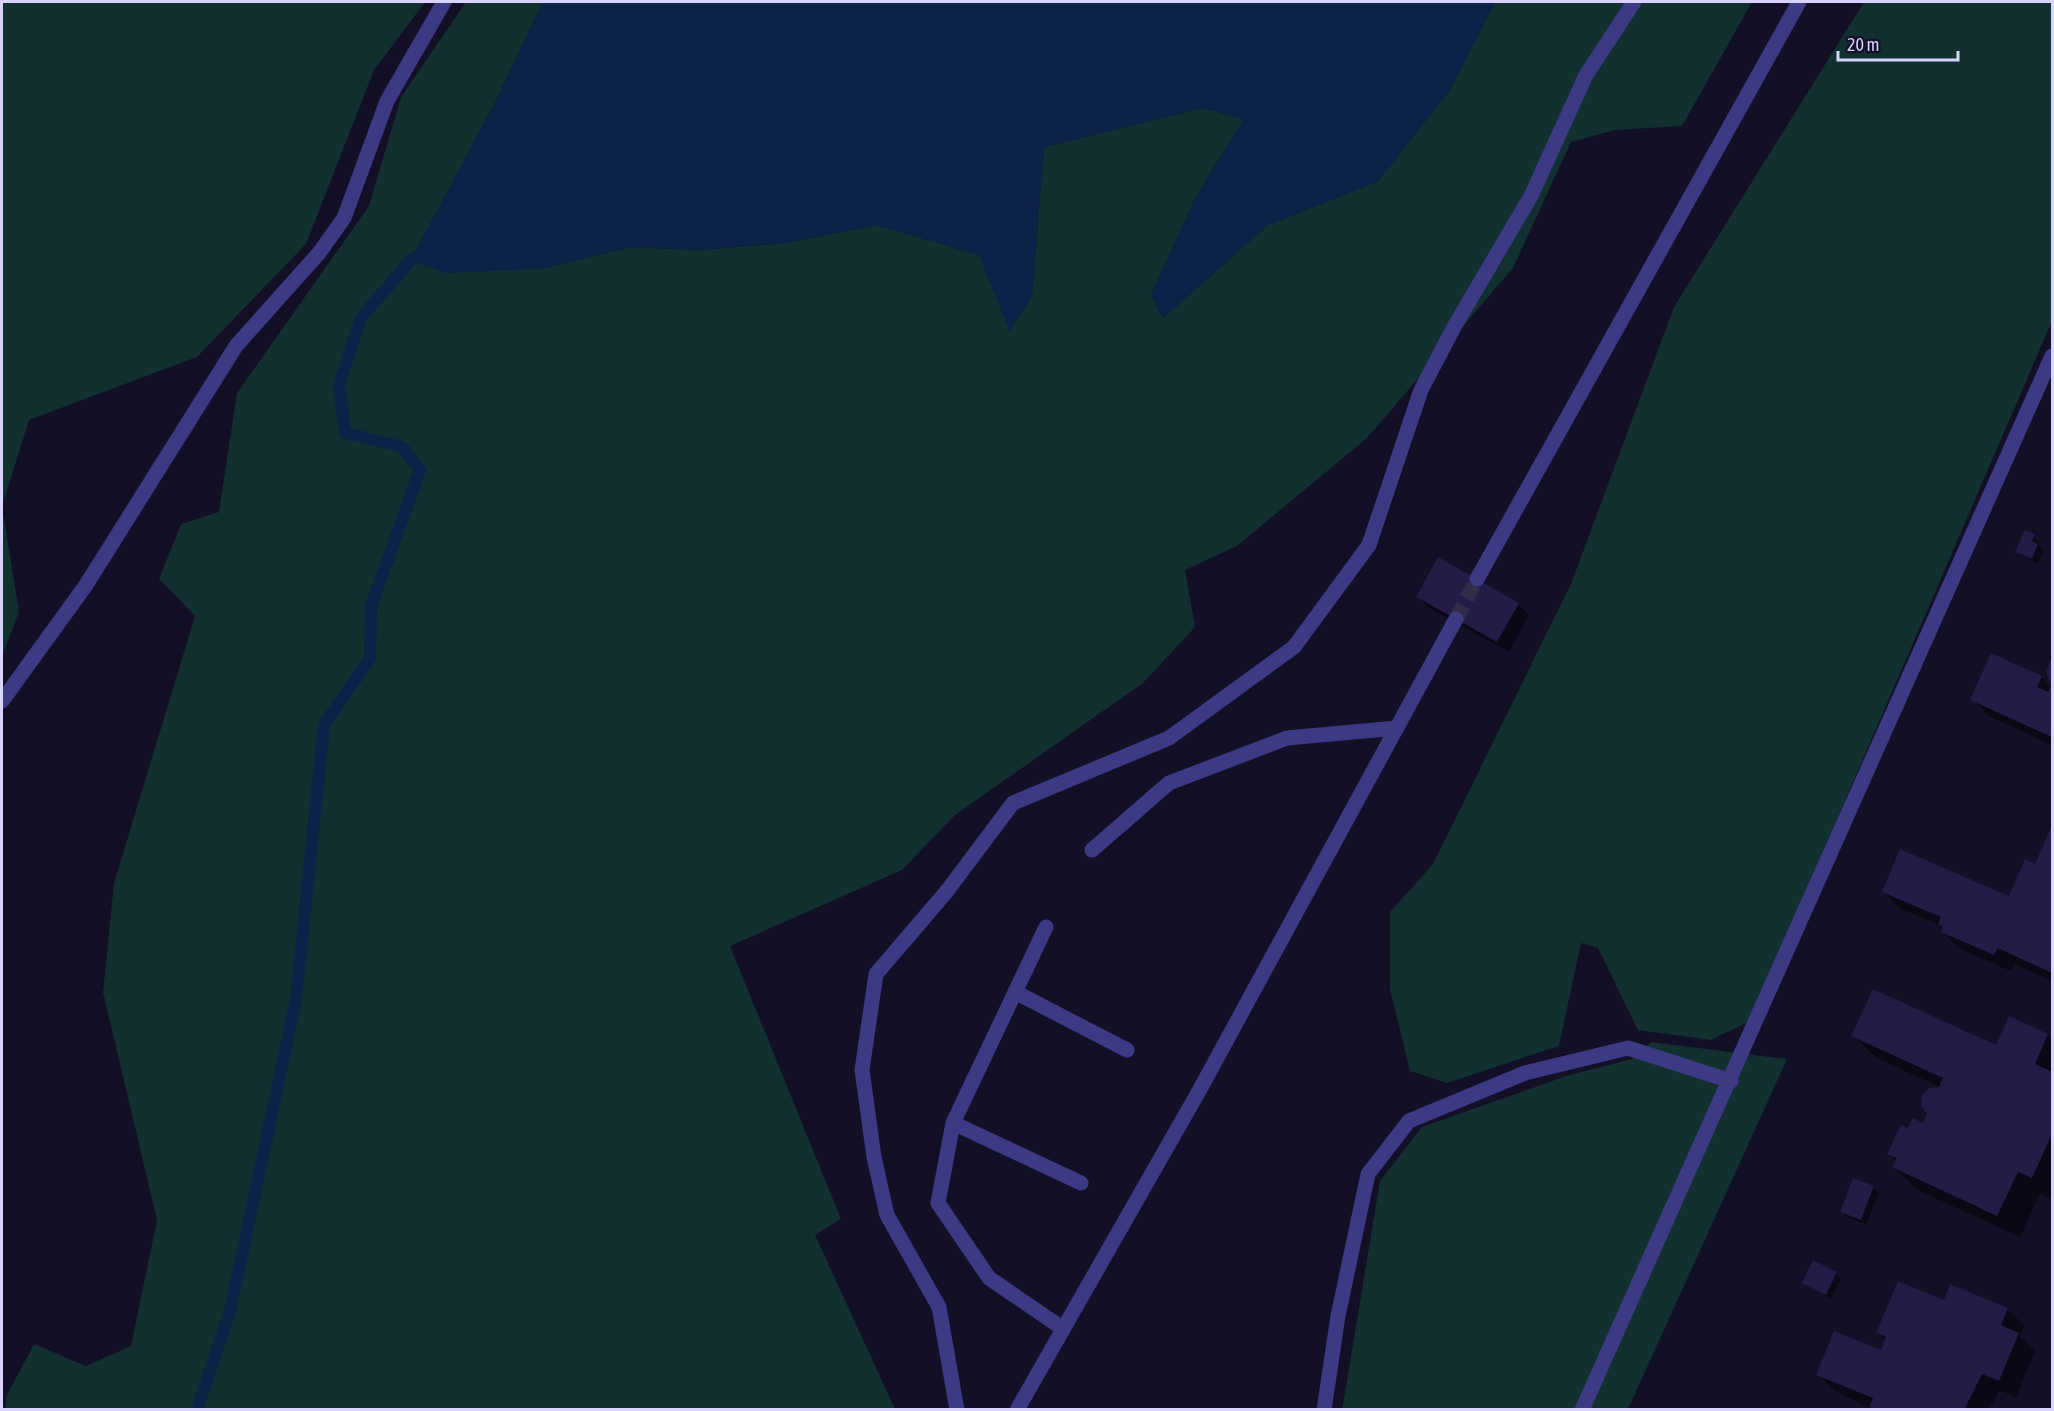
<svg xmlns="http://www.w3.org/2000/svg" width="2054" height="1411" font-family="'Asap Condensed',sans-serif">
<rect width="100%" height="100%" fill="#130f26"/>
<g fill="#12302f">
<path d="M 2,2 L 425,2 L 374,70 L 306,244 L 197,357 L 29,420 L 2,506 L 19,612 L 2,656 Z"/>
<path d="M 466,2 L 543,2 L 496,101 L 411,261 L 540,269 L 632,247 L 701,250 L 785,243 L 877,225 L 979,255 L 1032,295 L 1044,147 L 1203,108 L 1244,119 L 1196,197 L 1151,295 L 1163,318 L 1268,225 L 1378,181 L 1449,91 L 1495,2 L 1752,2 L 1682,126 L 1615,130 L 1571,142 L 1513,268 L 1367,438 L 1237,546 L 1185,570 L 1195,627 L 1143,683 L 955,815 L 902,870 L 730,946 L 841,1219 L 815,1235 L 895,1409 L 5,1410 L 7,1395 L 34,1344 L 86,1366 L 131,1346 L 157,1220 L 103,992 L 114,883 L 195,616 L 159,579 L 181,524 L 219,512 L 237,393 L 369,206 L 401,97 Z"/>
<path d="M 1864,2 L 2052,2 L 2052,321 L 1750,1021 L 1711,1040 L 1638,1030 L 1598,948 L 1581,943 L 1559,1046 L 1447,1083 L 1410,1071 L 1390,989 L 1390,912 L 1433,864 L 1571,584 L 1674,307 Z"/>
<path d="M 1651,1042 L 1787,1059 L 1628,1409 L 1342,1410 L 1380,1181 L 1422,1127 L 1566,1076 L 1632,1059 Z"/>
</g>
<path fill="#0c2248" d="M 543,2 L 1495,2 L 1449,91 L 1378,181 L 1268,225 L 1163,318 L 1151,295 L 1196,197 L 1244,119 L 1203,108 L 1044,147 L 1032,295 L 1010,332 L 979,255 L 877,225 L 785,243 L 701,250 L 632,247 L 540,269 L 446,273 L 410,261 L 496,101 Z"/>
<g fill="#0007">
<path d="M 2034,536 L 2043,551 L 2037,564 L 2017,552 Z"/>
<path d="M 1418,597 L 1518,604 L 1529,615 L 1509,652 L 1429,608 Z"/>
<path d="M 2041,677 L 2051,688 L 2052,686 L 2052,745 L 1989,716 L 1972,699 Z"/>
<path d="M 2052,829 L 2052,981 L 2015,964 L 2011,971 L 1960,949 L 1943,932 L 1943,926 L 1901,909 L 1884,892 L 2009,898 L 2036,866 Z"/>
<path d="M 2010,1018 L 2047,1035 L 2052,1040 L 2052,1199 L 2040,1193 L 2020,1237 L 1916,1189 L 1894,1167 L 1897,1162 L 1889,1154 L 1924,1125 L 1942,1088 L 1875,1057 L 1853,1035 L 1996,1047 Z"/>
<path d="M 1854,1180 L 1873,1188 L 1879,1193 L 1866,1224 L 1847,1217 L 1841,1212 Z"/>
<path d="M 1836,1273 L 1841,1279 L 1831,1299 L 1804,1283 Z"/>
<path d="M 1951,1286 L 2007,1309 L 2025,1326 L 2020,1336 L 2035,1351 L 2016,1397 L 1999,1390 L 1993,1405 L 1990,1404 L 1988,1410 L 1874,1410 L 1835,1391 L 1818,1374 L 1881,1352 L 1886,1341 L 1878,1333 L 1944,1302 Z"/>
</g>
<g fill="none" stroke-linecap="round" stroke-linejoin="round">
<path stroke="#0c2248" stroke-width="12" d="M 197,1410 L 230,1311 L 296,1000 L 324,725 L 370,658 L 371,606 L 420,470 L 402,447 L 345,433 L 339,385 L 361,318 L 410,261 L 424,252"/>
</g>
<g fill="#241b47">
<path d="M 2025,530 L 2035,534 L 2032,541 L 2038,544 L 2032,559 L 2015,552 Z"/>
<path d="M 1438,557 L 1519,603 L 1497,642 L 1416,597 Z"/>
<path d="M 1991,653 L 2042,676 L 2037,687 L 2048,692 L 2051,685 L 2046,672 L 2052,657 L 2052,737 L 1970,700 Z"/>
<path d="M 2052,825 L 2052,973 L 1998,948 L 1994,955 L 1941,932 L 1943,926 L 1938,924 L 1941,917 L 1882,892 L 1900,849 L 2009,896 L 2025,859 L 2035,864 Z"/>
<path d="M 1873,989 L 1996,1045 L 2009,1016 L 2048,1034 L 2035,1064 L 2052,1072 L 2052,1134 L 2032,1178 L 2018,1172 L 1997,1216 L 1892,1167 L 1897,1158 L 1887,1154 L 1901,1125 L 1908,1128 L 1913,1118 L 1923,1123 L 1927,1114 L 1921,1105 L 1922,1095 L 1929,1088 L 1939,1087 L 1943,1078 L 1851,1036 Z"/>
<path d="M 1853,1178 L 1874,1186 L 1861,1220 L 1840,1212 Z"/>
<path d="M 1813,1260 L 1837,1272 L 1826,1295 L 1802,1283 Z"/>
<path d="M 1898,1281 L 1944,1300 L 1950,1284 L 2008,1308 L 2001,1325 L 2019,1333 L 1999,1381 L 1982,1374 L 1964,1410 L 1877,1410 L 1869,1407 L 1873,1398 L 1816,1375 L 1834,1331 L 1881,1350 L 1886,1337 L 1876,1333 Z"/>
</g>
<g fill="none" stroke-linecap="round" stroke-linejoin="round">
<path stroke="#312d47" stroke-width="15" stroke-dasharray="15 8" stroke-linecap="butt" d="M 1456,619 L 1477,579"/>
<g stroke="#3d3a85" stroke-width="15">
<path d="M 2,701 L 86,585 L 236,346 L 319,253 L 344,218 L 387,101 L 444,2"/>
<path d="M 1092,850 L 1169,783 L 1287,738 L 1397,728"/>
<path d="M 1046,927 L 953,1123 L 938,1203 L 989,1278 L 1062,1328"/>
<path d="M 1015,992 L 1127,1050"/>
<path d="M 953,1123 L 1081,1183"/>
<path d="M 957,1410 L 939,1307 L 887,1215 L 874,1157 L 862,1070 L 876,974 L 947,891 L 1013,803 L 1169,738 L 1294,647 L 1369,545 L 1421,390 L 1454,327 L 1531,196 L 1586,75 L 1634,2"/>
<path d="M 1324,1410 L 1338,1316 L 1368,1174 L 1409,1121 L 1525,1073 L 1628,1048 L 1731,1081"/>
<path d="M 1582,1410 L 2052,356"/>
</g>
<g stroke="#3d3a85" stroke-width="15">
<path d="M 1477,579 L 1799,2"/>
<path d="M 1017,1410 L 1199,1091 L 1456,619"/>
</g>
</g>
<rect width="2054" height="1411" fill="none" stroke="#d9d4ff" stroke-width="6"/>
<path d="M1838 51v9h120v-9" fill="none" stroke="#d9d4ff" stroke-width="3"/>
<text x="1847" y="51" font-size="18" fill="#d9d4ff" stroke="#130f26" stroke-width="4.5" paint-order="stroke">20 m</text>
</svg>
